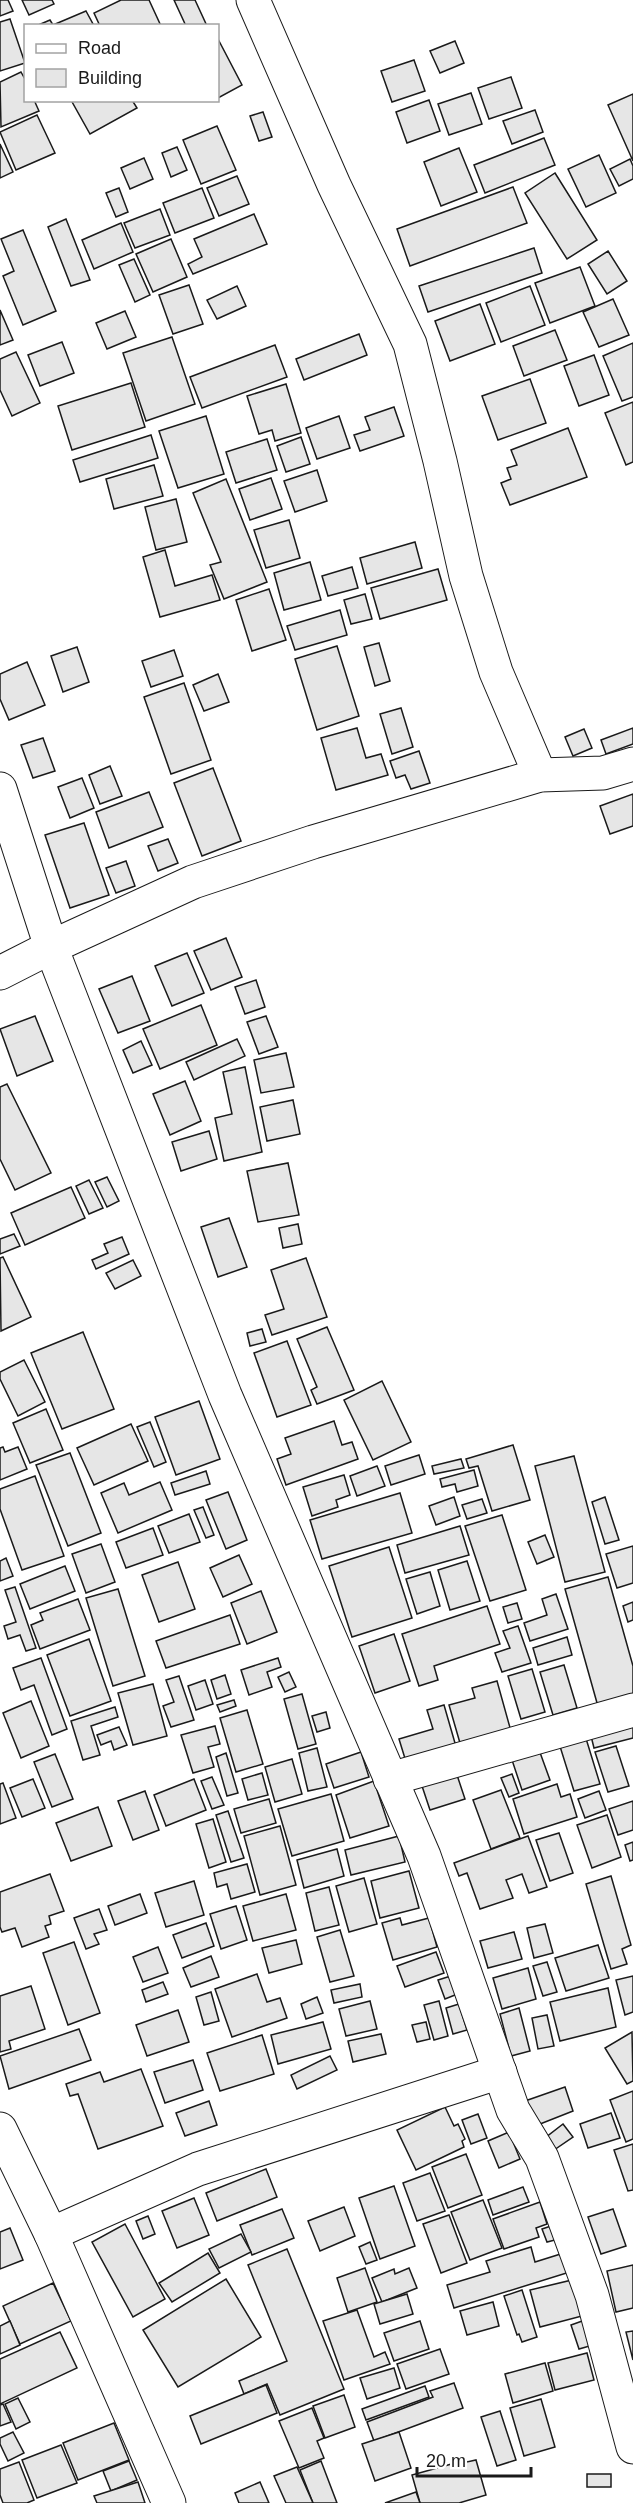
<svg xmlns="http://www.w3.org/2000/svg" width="633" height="2503" font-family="Helvetica,sans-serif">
<rect width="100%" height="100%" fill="#fff"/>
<g fill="#e6e6e6" stroke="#1a1a1a" stroke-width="1.5">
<path d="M 0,0 L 8,0 L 13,11 L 0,16 Z"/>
<path d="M 22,0 L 52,0 L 54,4 L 29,15 Z"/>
<path d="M 121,0 L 149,0 L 161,26 L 100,26 L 94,13 Z"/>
<path d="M 174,0 L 195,0 L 207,26 L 186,26 Z"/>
<path d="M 86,11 L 93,24 L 89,26 L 36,26 L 50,20 L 53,25 Z"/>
<path d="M 10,19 L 25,63 L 0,71 L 0,22 Z"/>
<path d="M 218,39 L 242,85 L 218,98 Z"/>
<path d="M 455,41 L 464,63 L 440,73 L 430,51 Z"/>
<path d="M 414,60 L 425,91 L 392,102 L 381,71 Z"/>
<path d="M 21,72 L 26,81 L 26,100 L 34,100 L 39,111 L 1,127 L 0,82 Z"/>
<path d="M 511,77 L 522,108 L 489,119 L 478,88 Z"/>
<path d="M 471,93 L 482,124 L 449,135 L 438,104 Z"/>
<path d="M 633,94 L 633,161 L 608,105 Z"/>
<path d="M 71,100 L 132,100 L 137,108 L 90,134 Z"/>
<path d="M 429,100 L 440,131 L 407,143 L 396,112 Z"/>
<path d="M 535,110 L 543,132 L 512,144 L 503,121 Z"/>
<path d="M 263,112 L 272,137 L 259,141 L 250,116 Z"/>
<path d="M 37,115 L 55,153 L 16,170 L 0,132 Z"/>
<path d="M 217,126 L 236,170 L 201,184 L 183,140 Z"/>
<path d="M 544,138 L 555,165 L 485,193 L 474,165 Z"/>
<path d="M 0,144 L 13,172 L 0,178 Z"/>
<path d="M 177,147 L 187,170 L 171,177 L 162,153 Z"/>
<path d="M 459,148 L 477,192 L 441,206 L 424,162 Z"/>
<path d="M 599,155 L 616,193 L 586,207 L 568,169 Z"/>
<path d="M 144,158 L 153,179 L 130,189 L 121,168 Z"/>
<path d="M 630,159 L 633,166 L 633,179 L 619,186 L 610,169 Z"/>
<path d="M 555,173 L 597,240 L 567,259 L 525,193 Z"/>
<path d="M 237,176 L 249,204 L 219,216 L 207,188 Z"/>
<path d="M 513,187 L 527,223 L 410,266 L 397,229 Z"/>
<path d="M 119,188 L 128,212 L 116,217 L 106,193 Z"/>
<path d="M 202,188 L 214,218 L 175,233 L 163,203 Z"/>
<path d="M 160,209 L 170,235 L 135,248 L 124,223 Z"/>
<path d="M 254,214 L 267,244 L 193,274 L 188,264 L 202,257 L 194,239 Z"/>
<path d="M 66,219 L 90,280 L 71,286 L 48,227 Z"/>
<path d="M 121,223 L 133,252 L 94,269 L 82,240 Z"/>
<path d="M 23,230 L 56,311 L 23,325 L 3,276 L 14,271 L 1,239 Z"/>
<path d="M 171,239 L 187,277 L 153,292 L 136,254 Z"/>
<path d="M 534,248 L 542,273 L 428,312 L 419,286 Z"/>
<path d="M 608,251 L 627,281 L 607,294 L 588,264 Z"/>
<path d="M 134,259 L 150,295 L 135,302 L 119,265 Z"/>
<path d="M 580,267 L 595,306 L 550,323 L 535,283 Z"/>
<path d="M 189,285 L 203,324 L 173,334 L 159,295 Z"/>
<path d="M 237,286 L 246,306 L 217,319 L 207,300 Z"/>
<path d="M 530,286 L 545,325 L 501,342 L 486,303 Z"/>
<path d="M 613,299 L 629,335 L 599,347 L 583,312 Z"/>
<path d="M 480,304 L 495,344 L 450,361 L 435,321 Z"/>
<path d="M 0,310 L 13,340 L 0,345 Z"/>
<path d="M 125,311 L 136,337 L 107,349 L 96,323 Z"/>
<path d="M 555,330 L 567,360 L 524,376 L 513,346 Z"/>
<path d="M 359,334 L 367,355 L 304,380 L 296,359 Z"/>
<path d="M 172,337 L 195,404 L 146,421 L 123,353 Z"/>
<path d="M 62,342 L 74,373 L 40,386 L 28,355 Z"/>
<path d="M 633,343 L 633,397 L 622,401 L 603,356 Z"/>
<path d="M 275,345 L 287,377 L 202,408 L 190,377 Z"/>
<path d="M 16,352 L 40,403 L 12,416 L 0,390 L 0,359 Z"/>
<path d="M 594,355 L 609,395 L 579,406 L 564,366 Z"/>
<path d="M 530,379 L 546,423 L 498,440 L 482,396 Z"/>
<path d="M 131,383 L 145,427 L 72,450 L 58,406 Z"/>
<path d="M 286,384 L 301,433 L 275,441 L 272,430 L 259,434 L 247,396 Z"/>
<path d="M 633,402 L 633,462 L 626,465 L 605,413 Z"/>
<path d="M 394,407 L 404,436 L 360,451 L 354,435 L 370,430 L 365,417 Z"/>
<path d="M 206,416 L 224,474 L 178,488 L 159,431 Z"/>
<path d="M 339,416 L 350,448 L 317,459 L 306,428 Z"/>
<path d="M 568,428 L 587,477 L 510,505 L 501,483 L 511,479 L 507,468 L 517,465 L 511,450 Z"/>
<path d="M 151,435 L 158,458 L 80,482 L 73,460 Z"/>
<path d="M 301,437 L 310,464 L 286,472 L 277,446 Z"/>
<path d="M 267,439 L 277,470 L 236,483 L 226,452 Z"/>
<path d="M 154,465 L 163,496 L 114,509 L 106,479 Z"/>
<path d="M 317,470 L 327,501 L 295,512 L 284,481 Z"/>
<path d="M 271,478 L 282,509 L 250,520 L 239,489 Z"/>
<path d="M 226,479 L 267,582 L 224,599 L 210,565 L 221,562 L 193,493 Z"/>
<path d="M 176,499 L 187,542 L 156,550 L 145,507 Z"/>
<path d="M 289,520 L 300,558 L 266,568 L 254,530 Z"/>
<path d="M 415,542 L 422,568 L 367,584 L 360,558 Z"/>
<path d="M 165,550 L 175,586 L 212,575 L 220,600 L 160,617 L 143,557 Z"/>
<path d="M 310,562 L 321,600 L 284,610 L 274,573 Z"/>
<path d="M 352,567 L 358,588 L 328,596 L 322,576 Z"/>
<path d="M 438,569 L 447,600 L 380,619 L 371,588 Z"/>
<path d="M 269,589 L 286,640 L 252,651 L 236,600 Z"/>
<path d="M 365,594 L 372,619 L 351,624 L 344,600 Z"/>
<path d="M 340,610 L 347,635 L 295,650 L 287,626 Z"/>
<path d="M 379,643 L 390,681 L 375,686 L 364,647 Z"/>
<path d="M 337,646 L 359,716 L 317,730 L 295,659 Z"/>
<path d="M 77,647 L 89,682 L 63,692 L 51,656 Z"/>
<path d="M 174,650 L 183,676 L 151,687 L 142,661 Z"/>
<path d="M 27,662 L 45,705 L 9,720 L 0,699 L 0,674 Z"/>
<path d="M 218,674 L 229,702 L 204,711 L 193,685 Z"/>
<path d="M 184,683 L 211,760 L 171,774 L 144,697 Z"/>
<path d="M 401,708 L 413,747 L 392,754 L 380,714 Z"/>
<path d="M 357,728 L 366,758 L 381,754 L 388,775 L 336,790 L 321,738 Z"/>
<path d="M 633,728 L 633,744 L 606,754 L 601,740 Z"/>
<path d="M 584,729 L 592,748 L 573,756 L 565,737 Z"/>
<path d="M 43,738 L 55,771 L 33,778 L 21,745 Z"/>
<path d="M 419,751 L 430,783 L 411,789 L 405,775 L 396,778 L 390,761 Z"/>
<path d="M 110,766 L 122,796 L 100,804 L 89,775 Z"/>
<path d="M 213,768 L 241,841 L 202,856 L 174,783 Z"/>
<path d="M 82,778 L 94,808 L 70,818 L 58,787 Z"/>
<path d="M 149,792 L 163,827 L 109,848 L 96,812 Z"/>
<path d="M 633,794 L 633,826 L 610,834 L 600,806 Z"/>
<path d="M 84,823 L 109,895 L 70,908 L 45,835 Z"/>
<path d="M 168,839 L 178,863 L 158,871 L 148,846 Z"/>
<path d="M 126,861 L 135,886 L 116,893 L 106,868 Z"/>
<path d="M 226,938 L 242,977 L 211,990 L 194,951 Z"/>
<path d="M 187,953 L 204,993 L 172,1006 L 155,966 Z"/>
<path d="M 132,976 L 150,1021 L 118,1033 L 99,989 Z"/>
<path d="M 256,980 L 265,1007 L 245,1014 L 235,987 Z"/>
<path d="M 201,1005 L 217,1045 L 160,1069 L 143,1029 Z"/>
<path d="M 35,1016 L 53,1061 L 17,1076 L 0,1029 Z"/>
<path d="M 266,1016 L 278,1047 L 259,1054 L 247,1022 Z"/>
<path d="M 237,1039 L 245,1056 L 194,1080 L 186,1062 Z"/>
<path d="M 141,1041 L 152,1065 L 133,1073 L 123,1050 Z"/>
<path d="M 286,1053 L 294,1087 L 261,1093 L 254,1060 Z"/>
<path d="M 245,1067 L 262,1152 L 224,1161 L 215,1118 L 232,1114 L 223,1072 Z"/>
<path d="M 185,1081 L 201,1121 L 170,1135 L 153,1094 Z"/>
<path d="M 7,1084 L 51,1173 L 15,1190 L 0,1159 L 0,1087 Z"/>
<path d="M 293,1100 L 300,1134 L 267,1141 L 260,1107 Z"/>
<path d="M 209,1131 L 217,1159 L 181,1171 L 172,1142 Z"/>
<path d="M 288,1163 L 299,1215 L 258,1222 L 247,1171 Z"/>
<path d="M 107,1177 L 119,1201 L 107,1207 L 95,1182 Z"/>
<path d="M 89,1180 L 103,1208 L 89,1214 L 76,1186 Z"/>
<path d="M 71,1187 L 85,1218 L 25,1245 L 11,1213 Z"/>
<path d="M 229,1218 L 247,1267 L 218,1277 L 201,1227 Z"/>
<path d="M 298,1224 L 302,1244 L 283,1248 L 279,1228 Z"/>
<path d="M 14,1234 L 20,1246 L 0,1254 L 0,1239 Z"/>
<path d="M 122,1237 L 129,1254 L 96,1269 L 92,1260 L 108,1253 L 104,1244 Z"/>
<path d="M 3,1257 L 31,1317 L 1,1331 L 0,1258 Z"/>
<path d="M 306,1258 L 327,1317 L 272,1335 L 265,1315 L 284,1309 L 271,1270 Z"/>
<path d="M 133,1260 L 141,1276 L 115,1289 L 106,1273 Z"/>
<path d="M 327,1327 L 354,1390 L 317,1404 L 311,1390 L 317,1387 L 297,1339 Z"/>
<path d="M 262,1329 L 266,1342 L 250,1346 L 247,1333 Z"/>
<path d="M 83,1332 L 114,1409 L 62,1429 L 31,1353 Z"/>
<path d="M 287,1341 L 311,1405 L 277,1417 L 254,1353 Z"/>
<path d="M 24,1360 L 45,1402 L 18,1416 L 0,1379 L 0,1372 Z"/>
<path d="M 382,1381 L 411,1442 L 373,1460 L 344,1400 Z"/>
<path d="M 199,1401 L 220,1459 L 176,1475 L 155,1417 Z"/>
<path d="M 46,1409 L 63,1450 L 30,1463 L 13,1423 Z"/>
<path d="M 334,1421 L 342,1445 L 352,1442 L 358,1459 L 286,1485 L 277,1459 L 291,1454 L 285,1438 Z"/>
<path d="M 150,1422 L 166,1462 L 154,1467 L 137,1427 Z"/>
<path d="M 131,1424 L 148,1461 L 94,1485 L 77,1448 Z"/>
<path d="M 513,1445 L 530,1500 L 492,1511 L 478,1466 L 469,1468 L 466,1459 Z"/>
<path d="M 3,1447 L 5,1452 L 18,1447 L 27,1469 L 0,1480 L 0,1448 Z"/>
<path d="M 70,1453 L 101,1533 L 68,1546 L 36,1465 Z"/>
<path d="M 419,1455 L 425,1474 L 391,1485 L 385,1466 Z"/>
<path d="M 574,1456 L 605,1572 L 565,1582 L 535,1466 Z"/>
<path d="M 461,1459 L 464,1468 L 434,1474 L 432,1466 Z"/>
<path d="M 377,1466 L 385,1486 L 357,1496 L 350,1476 Z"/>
<path d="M 474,1470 L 478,1486 L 457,1492 L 455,1484 L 442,1487 L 440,1479 Z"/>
<path d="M 206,1471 L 210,1484 L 175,1495 L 171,1483 Z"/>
<path d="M 344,1475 L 350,1495 L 336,1500 L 338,1507 L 312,1516 L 303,1487 Z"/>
<path d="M 35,1476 L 64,1556 L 22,1570 L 0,1509 L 0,1489 Z"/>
<path d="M 160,1482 L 172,1510 L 118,1533 L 101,1493 L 124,1483 L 129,1495 Z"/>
<path d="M 228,1492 L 247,1540 L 226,1549 L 206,1500 Z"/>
<path d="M 400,1493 L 412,1533 L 322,1559 L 310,1520 Z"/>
<path d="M 454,1497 L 460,1516 L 436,1525 L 429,1506 Z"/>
<path d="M 605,1497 L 619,1540 L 605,1544 L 592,1502 Z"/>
<path d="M 482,1499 L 487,1513 L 467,1519 L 462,1505 Z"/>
<path d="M 203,1507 L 214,1535 L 206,1538 L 194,1510 Z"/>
<path d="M 189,1514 L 200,1542 L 169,1553 L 158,1526 Z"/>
<path d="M 502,1515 L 526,1590 L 490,1601 L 465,1526 Z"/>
<path d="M 460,1526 L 469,1555 L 405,1573 L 397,1545 Z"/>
<path d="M 153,1528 L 163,1555 L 126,1568 L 116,1542 Z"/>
<path d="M 545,1535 L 554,1557 L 537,1564 L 528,1542 Z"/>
<path d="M 101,1544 L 115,1582 L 86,1593 L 72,1554 Z"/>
<path d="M 633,1546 L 633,1583 L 617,1588 L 606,1554 Z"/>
<path d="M 389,1547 L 412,1618 L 352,1637 L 329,1566 Z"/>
<path d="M 239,1555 L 252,1584 L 223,1597 L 210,1568 Z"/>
<path d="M 6,1558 L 13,1576 L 0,1581 L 0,1561 Z"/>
<path d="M 467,1561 L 480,1601 L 450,1610 L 438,1570 Z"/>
<path d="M 178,1562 L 195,1609 L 159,1622 L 142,1575 Z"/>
<path d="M 65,1566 L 75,1591 L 30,1609 L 20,1584 Z"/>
<path d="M 430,1572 L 440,1606 L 417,1614 L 406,1579 Z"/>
<path d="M 608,1577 L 633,1666 L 633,1701 L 599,1710 L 565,1589 Z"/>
<path d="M 15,1587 L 36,1648 L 26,1651 L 20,1635 L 8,1639 L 4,1626 L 16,1622 L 5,1590 Z"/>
<path d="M 118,1589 L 145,1676 L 113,1686 L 86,1598 Z"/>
<path d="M 261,1591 L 277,1632 L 247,1644 L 231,1603 Z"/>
<path d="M 556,1594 L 568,1629 L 530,1641 L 524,1623 L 547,1615 L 542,1599 Z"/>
<path d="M 78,1599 L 90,1630 L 40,1649 L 31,1625 L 43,1620 L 40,1613 Z"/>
<path d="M 633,1602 L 633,1620 L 628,1622 L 623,1606 Z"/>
<path d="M 517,1603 L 522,1619 L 508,1623 L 503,1607 Z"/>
<path d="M 487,1606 L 500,1644 L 434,1666 L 438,1680 L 419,1686 L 402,1634 Z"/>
<path d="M 230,1615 L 240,1644 L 166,1668 L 156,1641 Z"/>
<path d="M 518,1626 L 531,1663 L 502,1672 L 495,1653 L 510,1648 L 503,1631 Z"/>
<path d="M 394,1634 L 410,1681 L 375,1693 L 359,1646 Z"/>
<path d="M 567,1637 L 572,1655 L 538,1665 L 533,1648 Z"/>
<path d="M 89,1639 L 111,1701 L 70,1716 L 47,1655 Z"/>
<path d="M 41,1658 L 67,1729 L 52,1735 L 34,1685 L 21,1690 L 13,1668 Z"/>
<path d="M 278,1658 L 281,1667 L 267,1672 L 272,1687 L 249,1695 L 241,1670 Z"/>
<path d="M 564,1665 L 577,1708 L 553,1715 L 540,1672 Z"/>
<path d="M 532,1669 L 545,1712 L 521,1719 L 508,1676 Z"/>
<path d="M 289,1672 L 296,1687 L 285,1692 L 278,1677 Z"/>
<path d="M 225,1675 L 231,1694 L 217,1699 L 211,1680 Z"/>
<path d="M 179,1676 L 194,1720 L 171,1727 L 163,1706 L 174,1702 L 166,1680 Z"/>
<path d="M 205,1680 L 213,1704 L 196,1710 L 188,1686 Z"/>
<path d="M 497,1681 L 512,1735 L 462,1750 L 449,1705 L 475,1698 L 472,1688 Z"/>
<path d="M 153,1684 L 167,1736 L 133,1745 L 118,1693 Z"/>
<path d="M 302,1694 L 316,1744 L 298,1749 L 284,1699 Z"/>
<path d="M 234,1700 L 236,1706 L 220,1712 L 217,1705 Z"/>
<path d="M 31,1701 L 49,1746 L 21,1758 L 3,1713 Z"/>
<path d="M 444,1705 L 457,1750 L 407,1765 L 399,1739 L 433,1729 L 427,1710 Z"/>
<path d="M 115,1707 L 118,1717 L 91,1726 L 100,1755 L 83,1760 L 71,1721 Z"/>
<path d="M 247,1710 L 263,1764 L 236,1772 L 220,1718 Z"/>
<path d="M 326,1712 L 330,1728 L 317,1732 L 312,1716 Z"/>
<path d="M 633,1719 L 633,1738 L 594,1748 L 590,1732 Z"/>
<path d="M 215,1726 L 220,1744 L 208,1747 L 214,1767 L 193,1773 L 181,1735 Z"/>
<path d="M 119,1727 L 127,1745 L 114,1750 L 111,1741 L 101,1745 L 97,1735 Z"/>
<path d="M 584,1732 L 600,1784 L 574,1791 L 558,1740 Z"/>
<path d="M 616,1746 L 629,1786 L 608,1792 L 595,1752 Z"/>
<path d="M 538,1747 L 550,1780 L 522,1790 L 511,1757 Z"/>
<path d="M 317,1748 L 327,1787 L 308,1791 L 299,1753 Z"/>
<path d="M 361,1752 L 369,1777 L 334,1788 L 326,1764 Z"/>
<path d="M 226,1753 L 238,1793 L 227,1796 L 216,1757 Z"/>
<path d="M 55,1754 L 73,1799 L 52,1807 L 34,1762 Z"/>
<path d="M 292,1759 L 302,1794 L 275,1802 L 265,1767 Z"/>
<path d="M 456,1772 L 465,1799 L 430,1810 L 421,1783 Z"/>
<path d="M 262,1773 L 268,1795 L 248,1800 L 242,1779 Z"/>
<path d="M 512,1774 L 519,1793 L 509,1797 L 501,1778 Z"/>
<path d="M 212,1777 L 224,1805 L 212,1809 L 201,1781 Z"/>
<path d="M 33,1779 L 45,1808 L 22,1817 L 10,1788 Z"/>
<path d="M 194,1779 L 206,1810 L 166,1826 L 154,1795 Z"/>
<path d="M 374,1781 L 389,1826 L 350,1838 L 336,1795 Z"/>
<path d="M 3,1783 L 16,1818 L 0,1824 L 0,1784 Z"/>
<path d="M 557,1784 L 561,1797 L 570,1794 L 577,1817 L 524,1834 L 513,1799 Z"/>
<path d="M 501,1790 L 520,1838 L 491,1849 L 473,1800 Z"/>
<path d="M 145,1791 L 159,1830 L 133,1840 L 118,1801 Z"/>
<path d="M 599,1791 L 606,1810 L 585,1818 L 578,1799 Z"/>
<path d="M 331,1794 L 344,1841 L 292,1856 L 278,1809 Z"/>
<path d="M 269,1799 L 276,1823 L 241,1833 L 234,1809 Z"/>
<path d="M 633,1801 L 633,1830 L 618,1835 L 609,1809 Z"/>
<path d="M 98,1807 L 112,1846 L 71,1861 L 56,1823 Z"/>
<path d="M 228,1811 L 244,1858 L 231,1862 L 216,1815 Z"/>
<path d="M 607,1815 L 621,1857 L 592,1868 L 577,1825 Z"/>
<path d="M 213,1819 L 226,1862 L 209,1868 L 196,1824 Z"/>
<path d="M 280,1826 L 296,1885 L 260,1895 L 244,1836 Z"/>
<path d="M 559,1833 L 573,1873 L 550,1881 L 536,1840 Z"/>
<path d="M 399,1836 L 405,1862 L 351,1875 L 345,1850 Z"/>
<path d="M 528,1836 L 547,1887 L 529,1893 L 522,1874 L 506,1880 L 513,1898 L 480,1909 L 467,1873 L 459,1876 L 454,1863 Z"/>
<path d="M 633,1842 L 633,1860 L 630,1861 L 625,1845 Z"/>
<path d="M 337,1849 L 344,1876 L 304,1888 L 297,1860 Z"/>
<path d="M 247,1864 L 255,1892 L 231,1899 L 227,1884 L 217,1887 L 214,1873 Z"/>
<path d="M 409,1871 L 419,1908 L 380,1918 L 371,1881 Z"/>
<path d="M 50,1874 L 64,1911 L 49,1916 L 51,1924 L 45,1926 L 49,1937 L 22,1947 L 15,1928 L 2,1932 L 0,1927 L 0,1892 Z"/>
<path d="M 611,1876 L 631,1945 L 622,1949 L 627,1964 L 611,1969 L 586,1884 Z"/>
<path d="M 364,1878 L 377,1924 L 349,1932 L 336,1886 Z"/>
<path d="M 194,1881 L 204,1915 L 166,1927 L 155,1893 Z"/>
<path d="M 329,1887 L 339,1925 L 315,1931 L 306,1893 Z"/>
<path d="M 140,1894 L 147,1913 L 115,1925 L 108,1906 Z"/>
<path d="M 286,1894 L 296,1930 L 253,1941 L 243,1906 Z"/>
<path d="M 236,1906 L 247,1940 L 221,1949 L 210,1914 Z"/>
<path d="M 99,1909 L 107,1930 L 94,1934 L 99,1944 L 86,1949 L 74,1918 Z"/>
<path d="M 400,1918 L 402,1925 L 429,1918 L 437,1947 L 393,1960 L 382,1923 Z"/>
<path d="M 206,1923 L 214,1946 L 182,1958 L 173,1935 Z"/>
<path d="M 545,1924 L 553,1953 L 534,1958 L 527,1928 Z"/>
<path d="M 340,1930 L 354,1976 L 330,1982 L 317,1937 Z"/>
<path d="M 514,1932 L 522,1959 L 488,1968 L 480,1941 Z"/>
<path d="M 296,1940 L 302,1964 L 269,1973 L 262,1948 Z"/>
<path d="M 74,1942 L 100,2013 L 68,2025 L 43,1953 Z"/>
<path d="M 598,1945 L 609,1978 L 566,1991 L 555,1958 Z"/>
<path d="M 158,1947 L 168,1973 L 143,1982 L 133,1957 Z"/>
<path d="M 436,1952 L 444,1973 L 405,1987 L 397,1966 Z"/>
<path d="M 211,1956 L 219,1977 L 191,1987 L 183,1968 Z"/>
<path d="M 547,1962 L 557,1992 L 543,1996 L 533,1966 Z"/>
<path d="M 528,1968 L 536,1999 L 502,2009 L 493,1978 Z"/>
<path d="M 257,1974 L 267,2002 L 280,1998 L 287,2018 L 232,2037 L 215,1989 Z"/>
<path d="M 454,1975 L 460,1993 L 445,1999 L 438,1980 Z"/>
<path d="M 633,1976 L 633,2012 L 625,2015 L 616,1980 Z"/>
<path d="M 163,1982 L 168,1994 L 146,2002 L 142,1990 Z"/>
<path d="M 360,1984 L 362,1997 L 334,2003 L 331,1990 Z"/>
<path d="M 31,1986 L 45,2029 L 9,2041 L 11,2049 L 0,2052 L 0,1996 Z"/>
<path d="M 608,1988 L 616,2027 L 560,2041 L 550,2002 Z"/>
<path d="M 211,1992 L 219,2021 L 204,2025 L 196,1997 Z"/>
<path d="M 317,1997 L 323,2013 L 306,2019 L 301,2004 Z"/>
<path d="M 370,2001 L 377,2029 L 346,2036 L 339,2009 Z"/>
<path d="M 439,2001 L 448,2036 L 434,2040 L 424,2005 Z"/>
<path d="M 459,2004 L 467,2030 L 453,2034 L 446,2008 Z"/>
<path d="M 519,2008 L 530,2051 L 511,2056 L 500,2014 Z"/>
<path d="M 178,2010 L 189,2042 L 147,2056 L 136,2025 Z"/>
<path d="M 547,2015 L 554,2046 L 538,2049 L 532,2018 Z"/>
<path d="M 323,2022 L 331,2049 L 278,2064 L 271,2035 Z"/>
<path d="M 426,2022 L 430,2039 L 417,2042 L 412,2025 Z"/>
<path d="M 79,2029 L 91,2060 L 9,2089 L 0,2056 Z"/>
<path d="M 632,2032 L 633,2081 L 627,2084 L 605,2048 Z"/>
<path d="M 381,2034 L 386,2054 L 353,2062 L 348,2041 Z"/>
<path d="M 262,2035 L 274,2074 L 220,2091 L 207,2053 Z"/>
<path d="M 330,2056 L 337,2070 L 297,2089 L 291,2075 Z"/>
<path d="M 193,2060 L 203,2090 L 165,2103 L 154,2072 Z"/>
<path d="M 141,2069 L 163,2126 L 98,2149 L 78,2094 L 70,2096 L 66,2084 L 100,2072 L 104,2082 Z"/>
<path d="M 565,2087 L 573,2111 L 535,2126 L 525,2101 Z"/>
<path d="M 633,2091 L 633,2139 L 626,2142 L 610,2100 Z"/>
<path d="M 209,2101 L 217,2125 L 185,2136 L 176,2113 Z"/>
<path d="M 445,2107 L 454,2126 L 458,2124 L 465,2139 L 462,2141 L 464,2147 L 416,2170 L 397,2130 Z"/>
<path d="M 611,2113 L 620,2138 L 588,2148 L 580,2124 Z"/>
<path d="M 478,2114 L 487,2138 L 471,2144 L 462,2120 Z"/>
<path d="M 563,2124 L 573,2137 L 554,2150 L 545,2138 Z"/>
<path d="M 509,2132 L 520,2159 L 499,2168 L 488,2141 Z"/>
<path d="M 633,2144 L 633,2190 L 628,2191 L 614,2150 Z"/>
<path d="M 466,2154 L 482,2195 L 448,2208 L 432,2167 Z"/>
<path d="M 266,2169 L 277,2197 L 217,2221 L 206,2193 Z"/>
<path d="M 430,2173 L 445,2211 L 417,2221 L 403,2183 Z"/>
<path d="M 394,2186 L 415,2246 L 380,2259 L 359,2198 Z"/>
<path d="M 523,2187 L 529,2202 L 493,2215 L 488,2200 Z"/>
<path d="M 194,2198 L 209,2235 L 177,2248 L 162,2211 Z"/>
<path d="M 483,2200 L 502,2248 L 470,2260 L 451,2212 Z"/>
<path d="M 540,2202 L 547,2224 L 536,2228 L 539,2237 L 504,2249 L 493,2219 Z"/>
<path d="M 344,2207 L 355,2236 L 320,2251 L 308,2221 Z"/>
<path d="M 282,2209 L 294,2238 L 252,2255 L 240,2225 Z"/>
<path d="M 613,2209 L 626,2246 L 601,2254 L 588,2217 Z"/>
<path d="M 449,2215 L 467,2263 L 441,2273 L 423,2224 Z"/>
<path d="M 148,2216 L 155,2234 L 143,2239 L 136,2221 Z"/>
<path d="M 125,2224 L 165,2299 L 133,2317 L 92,2242 Z"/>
<path d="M 551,2226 L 555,2240 L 547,2242 L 542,2229 Z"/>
<path d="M 10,2228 L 23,2260 L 0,2269 L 0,2232 Z"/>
<path d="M 241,2234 L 251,2252 L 219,2268 L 209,2249 Z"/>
<path d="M 370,2242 L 377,2260 L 366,2264 L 359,2247 Z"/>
<path d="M 531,2247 L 535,2262 L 567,2252 L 573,2271 L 454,2308 L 447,2285 L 490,2272 L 486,2261 Z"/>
<path d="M 287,2249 L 344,2389 L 280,2415 L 267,2384 L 244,2394 L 239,2381 L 287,2361 L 248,2265 Z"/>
<path d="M 208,2253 L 220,2273 L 172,2302 L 159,2283 Z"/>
<path d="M 633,2265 L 633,2308 L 616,2312 L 607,2271 Z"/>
<path d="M 365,2268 L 377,2302 L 348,2312 L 337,2278 Z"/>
<path d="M 409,2268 L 417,2288 L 382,2302 L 372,2278 L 394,2269 L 395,2274 Z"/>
<path d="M 226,2279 L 261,2337 L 178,2387 L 143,2330 Z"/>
<path d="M 572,2280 L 582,2316 L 540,2327 L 530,2290 Z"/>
<path d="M 53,2283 L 71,2321 L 20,2344 L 3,2306 Z"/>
<path d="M 522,2290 L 537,2337 L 522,2342 L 519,2334 L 517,2335 L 504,2296 Z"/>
<path d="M 407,2294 L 413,2314 L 380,2324 L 374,2304 Z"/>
<path d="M 493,2302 L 499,2326 L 467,2335 L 460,2311 Z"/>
<path d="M 357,2310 L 374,2357 L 385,2352 L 390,2364 L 344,2380 L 323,2321 Z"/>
<path d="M 585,2320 L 593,2345 L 579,2349 L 571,2325 Z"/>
<path d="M 10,2321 L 20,2345 L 0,2354 L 0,2326 Z"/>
<path d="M 420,2321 L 429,2349 L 394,2361 L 384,2333 Z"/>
<path d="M 633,2331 L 633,2360 L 626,2332 Z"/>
<path d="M 60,2332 L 77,2368 L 0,2404 L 0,2359 Z"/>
<path d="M 440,2349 L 449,2374 L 406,2389 L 397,2364 Z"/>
<path d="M 587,2353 L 594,2380 L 555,2390 L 548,2363 Z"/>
<path d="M 545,2363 L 553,2391 L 513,2403 L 505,2374 Z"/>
<path d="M 394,2368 L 400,2388 L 367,2399 L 360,2378 Z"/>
<path d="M 454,2383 L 463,2408 L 374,2441 L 367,2422 L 433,2397 L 430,2391 Z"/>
<path d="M 266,2385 L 277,2413 L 201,2444 L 190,2416 Z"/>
<path d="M 425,2386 L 429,2397 L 366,2420 L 362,2409 Z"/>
<path d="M 344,2395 L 355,2427 L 325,2438 L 313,2406 Z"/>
<path d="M 18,2398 L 30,2422 L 16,2429 L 5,2404 Z"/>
<path d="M 541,2399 L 555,2447 L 524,2456 L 510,2408 Z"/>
<path d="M 3,2404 L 11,2422 L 0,2426 L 0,2405 Z"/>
<path d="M 312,2408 L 324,2438 L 317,2441 L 324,2458 L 299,2468 L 279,2421 Z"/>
<path d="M 500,2411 L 516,2460 L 497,2466 L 481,2417 Z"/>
<path d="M 114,2423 L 129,2460 L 78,2480 L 63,2443 Z"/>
<path d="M 13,2432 L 24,2453 L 8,2461 L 0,2444 L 0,2438 Z"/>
<path d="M 399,2432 L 411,2468 L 375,2481 L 362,2444 Z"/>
<path d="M 61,2445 L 77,2483 L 37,2498 L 22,2460 Z"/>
<path d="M 466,2460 L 467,2462 L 476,2460 L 486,2495 L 459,2503 L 420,2503 L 412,2475 Z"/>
<path d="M 129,2461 L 137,2480 L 111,2491 L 103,2471 Z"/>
<path d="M 321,2461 L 337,2503 L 313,2503 L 300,2470 Z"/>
<path d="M 19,2462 L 34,2500 L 27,2503 L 3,2503 L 0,2495 L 0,2469 Z"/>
<path d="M 297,2467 L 313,2503 L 286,2503 L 274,2476 Z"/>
<rect x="587" y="2474" width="24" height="13"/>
<path d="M 138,2482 L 145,2503 L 97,2503 L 94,2496 Z"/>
<path d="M 260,2482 L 269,2503 L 239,2503 L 235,2493 Z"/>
<path d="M 416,2492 L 420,2503 L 385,2503 Z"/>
</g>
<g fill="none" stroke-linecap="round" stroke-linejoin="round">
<g stroke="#1a1a1a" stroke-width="35">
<g id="street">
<path d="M 253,0 L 334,185 L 410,344 L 440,461 L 466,576 L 496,672 L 540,775"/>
<path d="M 0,789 L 51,947 L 225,1395 L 424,1856 L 513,2110 L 542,2158 L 592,2295 L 633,2447"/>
<path d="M 0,973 L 51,947 L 193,882 L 313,842 L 540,775 L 603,773 L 633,764"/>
<path d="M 390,1779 L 633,1710"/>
<path d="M 0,2129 L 51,2234 L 169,2503"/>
<path d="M 51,2234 L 198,2169 L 500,2072"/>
</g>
</g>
<use href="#street" stroke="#fff" stroke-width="33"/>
</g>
<rect x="24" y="24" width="195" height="78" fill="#ffffff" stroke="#a3a3a3" stroke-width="1.5"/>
<rect x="36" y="44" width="30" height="9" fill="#ffffff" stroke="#a3a3a3" stroke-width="1.5"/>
<text x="78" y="54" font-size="18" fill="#1a1a1a">Road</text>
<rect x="36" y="69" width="30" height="18" fill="#e6e6e6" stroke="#a3a3a3" stroke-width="1.5"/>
<text x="78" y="84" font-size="18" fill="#1a1a1a">Building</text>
<path d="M417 2467v9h114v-9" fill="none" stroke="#1a1a1a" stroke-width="3"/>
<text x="426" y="2467" font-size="18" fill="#1a1a1a" stroke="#ffffff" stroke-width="4.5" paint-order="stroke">20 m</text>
</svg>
